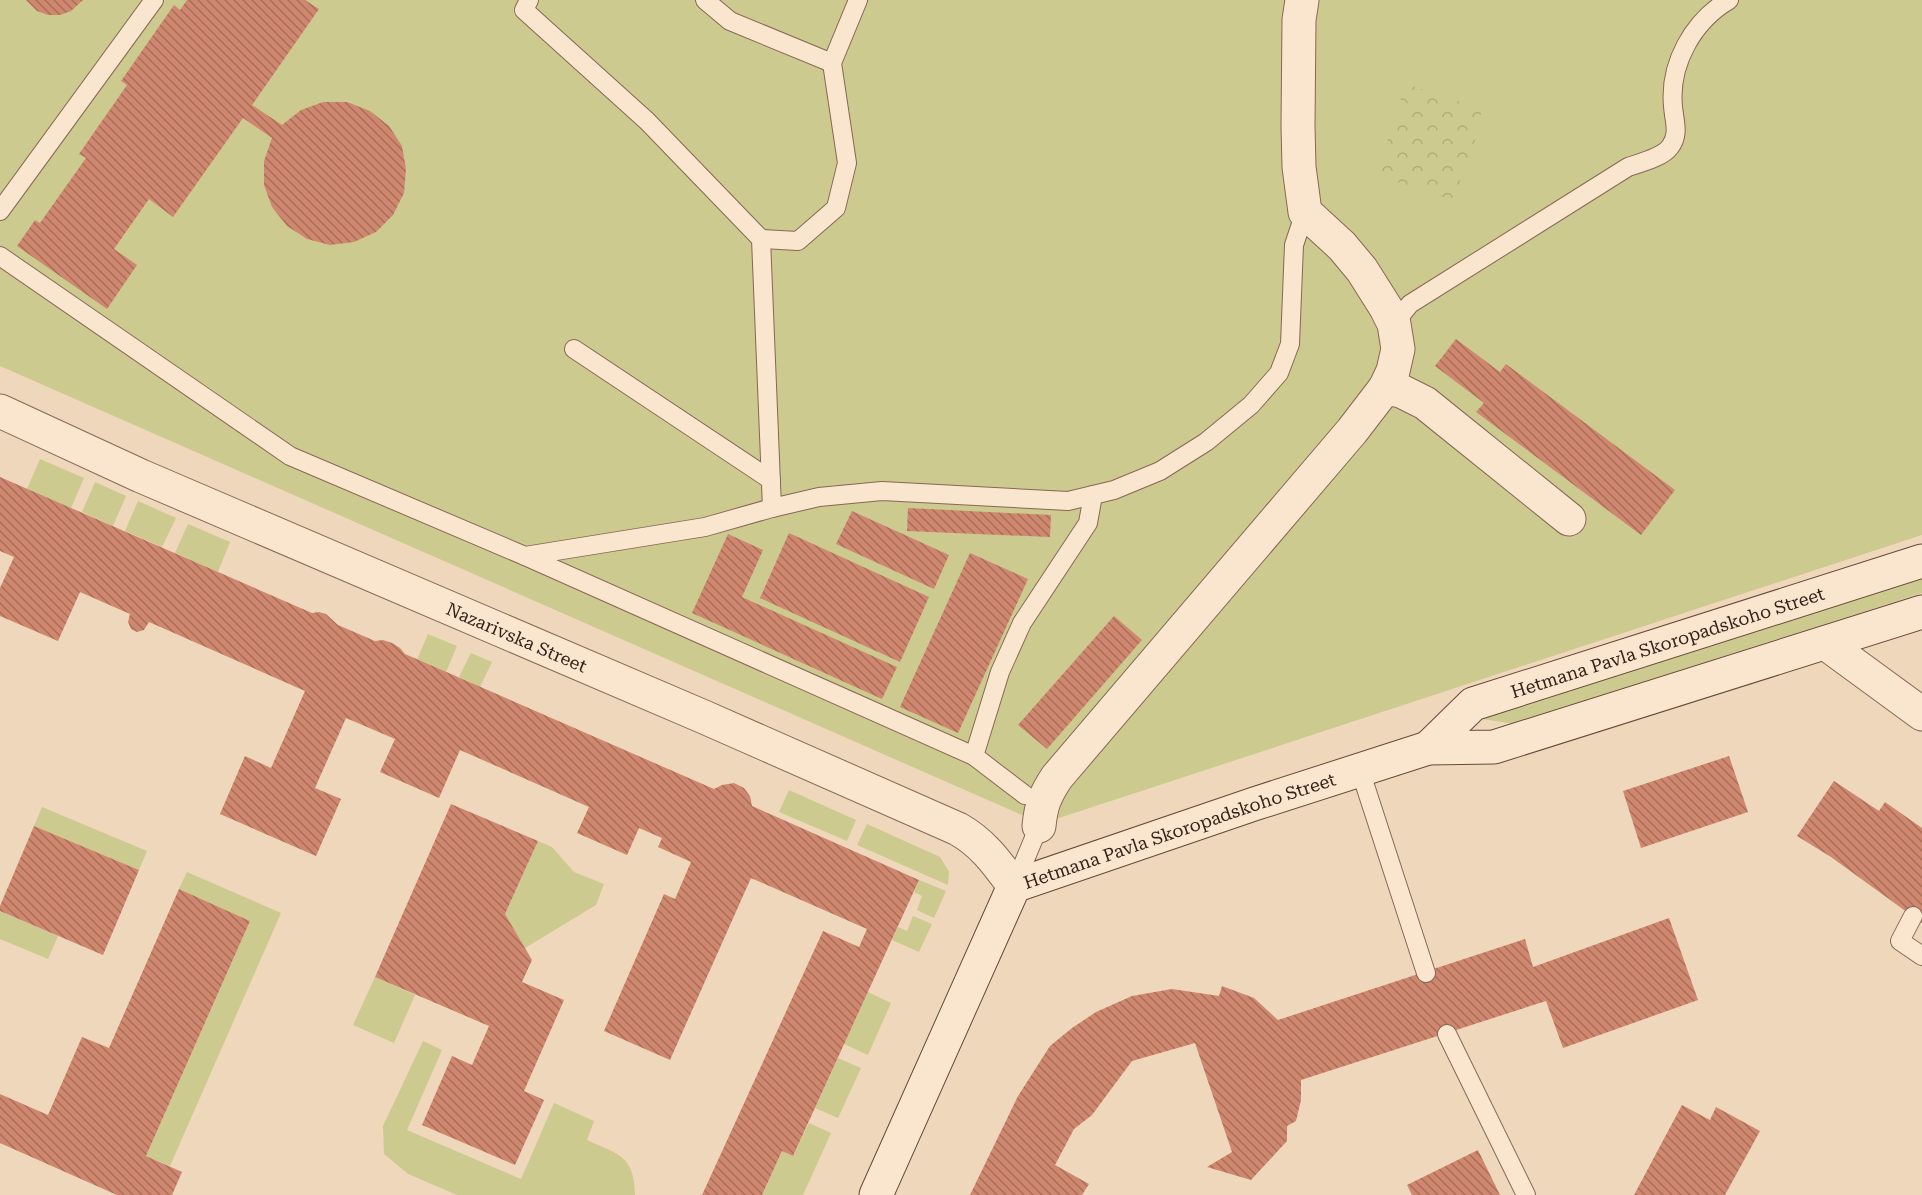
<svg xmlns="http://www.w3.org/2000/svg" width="1922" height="1195" font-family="'Roboto Serif',serif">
<defs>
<pattern id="park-crowns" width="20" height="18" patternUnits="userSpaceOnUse" patternTransform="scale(1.5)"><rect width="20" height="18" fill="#cdca8f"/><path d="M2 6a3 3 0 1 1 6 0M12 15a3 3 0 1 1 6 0" fill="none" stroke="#b1ad7b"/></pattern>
<pattern id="building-back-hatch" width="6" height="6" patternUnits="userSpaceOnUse" patternTransform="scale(1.5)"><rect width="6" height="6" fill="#cf876f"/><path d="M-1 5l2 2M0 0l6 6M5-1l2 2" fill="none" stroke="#a96e5a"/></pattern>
</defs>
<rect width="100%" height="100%" fill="#efd7bb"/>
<g fill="#cdca8f">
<path d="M 0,0 L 1922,0 L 1922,535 L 1056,819 L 1024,816 L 0,366 Z"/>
<path d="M 40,459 L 84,478 L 71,508 L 27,489 Z"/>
<path d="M 95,482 L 126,496 L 113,526 L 82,512 Z"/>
<path d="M 138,501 L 176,518 L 162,547 L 125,531 Z"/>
<path d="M 188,524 L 230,542 L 218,572 L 175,553 Z"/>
<path d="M 1922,569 L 1922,593 L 1514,724 L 1483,719 L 1505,701 Z"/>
<path d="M 428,634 L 457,646 L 446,672 L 417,660 Z"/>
<path d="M 471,653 L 492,662 L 480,687 L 459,677 Z"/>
<path d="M 789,790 L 856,820 L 847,841 L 779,812 Z"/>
<path d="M 42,807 L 147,851 L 139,870 L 34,826 Z"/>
<path d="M 867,824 L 940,857 L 949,872 L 948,885 L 857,845 Z"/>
<path d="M 538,841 L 552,847 L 574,872 L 604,884 L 596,905 L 525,948 L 505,914 Z"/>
<path d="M 187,872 L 281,913 L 170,1166 L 146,1156 L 250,921 L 179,889 Z"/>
<path d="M 919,880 L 946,891 L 934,918 L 917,910 L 922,896 L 914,892 Z"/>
<path d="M 0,911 L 58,936 L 48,959 L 0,939 Z"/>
<path d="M 913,916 L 932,924 L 919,952 L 892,940 L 898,927 L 907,931 Z"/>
<path d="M 375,977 L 415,995 L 394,1043 L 353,1025 Z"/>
<path d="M 868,992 L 891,1003 L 868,1055 L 844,1044 Z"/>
<path d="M 423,1041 L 442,1050 L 407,1130 L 521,1179 L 554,1103 L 594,1121 L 587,1140 C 619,1155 634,1155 635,1195 L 457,1195 L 408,1174 L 384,1154 L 383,1126 Z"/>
<path d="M 838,1058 L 861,1068 L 838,1118 L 815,1108 Z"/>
<path d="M 809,1123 L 831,1133 L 803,1195 L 762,1195 L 782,1151 L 793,1156 Z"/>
</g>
<path fill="url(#park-crowns)" d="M 1406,84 L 1482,109 L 1473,151 L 1452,200 L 1376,175 Z"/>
<g fill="url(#building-back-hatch)">
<path d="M 26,0 L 83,0 L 71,11 L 60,15 L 48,15 L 37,11 Z"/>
<path d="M 187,0 L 305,0 L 319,9 L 252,105 L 282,125 L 301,110 L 323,102 L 347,102 L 370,111 L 389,126 L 402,146 L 406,169 L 404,193 L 393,215 L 376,232 L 354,242 L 330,245 L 307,239 L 287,226 L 272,207 L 264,185 L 264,161 L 272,138 L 243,118 L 173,217 L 149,199 L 114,249 L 137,265 L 107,309 L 17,246 L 35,220 L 40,223 L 86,158 L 79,154 L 127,85 L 121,81 L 174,5 L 180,10 Z"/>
<path d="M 1456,339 L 1500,372 L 1506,364 L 1675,490 L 1641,535 L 1476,412 L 1484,403 L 1435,366 Z"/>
<path d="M 0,477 L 312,613 L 319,612 L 326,614 L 338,625 L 375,641 L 383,640 L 392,643 L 400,648 L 405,654 L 714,789 L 722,785 L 734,783 L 744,788 L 750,796 L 752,806 L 919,880 L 793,1156 L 782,1151 L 762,1195 L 702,1195 L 823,931 L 859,947 L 867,929 L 751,878 L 670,1060 L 604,1031 L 664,894 L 675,899 L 691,862 L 658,847 L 662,838 L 639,828 L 627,855 L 577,833 L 589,807 L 460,750 L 439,798 L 380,772 L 395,739 L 346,718 L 315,788 L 341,799 L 316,856 L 220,814 L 245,756 L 271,768 L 305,691 L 149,622 L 144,630 L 137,632 L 131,629 L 128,622 L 130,614 L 80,592 L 58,641 L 0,616 L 0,588 L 14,557 L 0,551 Z"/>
<path d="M 908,508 L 1051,515 L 1050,537 L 907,531 Z"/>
<path d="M 852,511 L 949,555 L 934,589 L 836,544 Z"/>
<path d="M 789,533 L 929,597 L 900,662 L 760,598 Z"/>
<path d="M 728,534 L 763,550 L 742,597 L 897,667 L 882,699 L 692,613 Z"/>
<path d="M 970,553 L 1028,579 L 958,733 L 900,707 Z"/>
<path d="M 1114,616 L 1142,640 L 1047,749 L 1018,725 Z"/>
<path d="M 1729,756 L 1748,812 L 1641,848 L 1623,791 Z"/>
<path d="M 1834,781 L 1879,811 L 1885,802 L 1922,828 L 1922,923 L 1831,857 L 1797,836 Z"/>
<path d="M 451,804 L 538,841 L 505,914 L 532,960 L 522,982 L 564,1000 L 524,1091 L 544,1100 L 515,1165 L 422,1125 L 452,1056 L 472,1065 L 489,1026 L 375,977 Z"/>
<path d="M 34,826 L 139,870 L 103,955 L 0,911 L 0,906 Z"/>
<path d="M 179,889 L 250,921 L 146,1156 L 182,1172 L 172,1195 L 117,1195 L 0,1143 L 0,1094 L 48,1115 L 82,1037 L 109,1048 Z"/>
<path d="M 1669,918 L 1698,1000 L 1563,1048 L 1546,1001 L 1301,1080 L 1301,1100 L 1296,1121 L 1287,1126 L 1287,1141 L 1251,1180 L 1207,1167 L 1232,1152 L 1195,1043 L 1132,1061 L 1092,1115 L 1074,1129 L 1055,1165 L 1089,1184 L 1082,1195 L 970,1195 L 1018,1096 L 1050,1046 L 1072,1028 L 1096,1012 L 1132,996 L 1172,989 L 1219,996 L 1222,986 L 1254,998 L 1278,1020 L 1525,939 L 1533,967 Z"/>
<path d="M 1682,1105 L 1710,1120 L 1716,1107 L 1760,1131 L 1725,1195 L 1634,1195 Z"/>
<path d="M 1478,1150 L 1500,1195 L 1412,1195 L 1407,1185 Z"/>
</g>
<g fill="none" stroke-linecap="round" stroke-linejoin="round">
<g stroke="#876755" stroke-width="20">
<g id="lane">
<path d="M 529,0 L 524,10 L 647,121 L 761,239 L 772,508 L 819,497 L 882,491 L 1068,501 L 1114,490 L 1160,471 L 1206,442 L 1251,405 L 1279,373 L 1290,344 L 1294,245 L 1305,212"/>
<path d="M 705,0 L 730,21 L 832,63"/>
<path d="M 0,211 L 154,0"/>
<path d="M 761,239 L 798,241 L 836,208 L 847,163 L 832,63 L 858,0"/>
<path d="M 0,256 L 290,456 L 525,556 L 974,756 L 1025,795"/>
<path d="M 1394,324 L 1410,304 L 1628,167 C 1640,163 1663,157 1670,147 C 1680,134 1674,121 1673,106 C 1669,64 1693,21 1729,0"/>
<path d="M 574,349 L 771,480"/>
<path d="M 525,556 L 705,527 L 772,508"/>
<path d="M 974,756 L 1000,672 L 1022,623 L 1088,523 L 1093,495"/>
<path d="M 1360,770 L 1426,973"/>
<path d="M 1014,886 L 1039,826"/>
<path d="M 1913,916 L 1900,941 L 1922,956"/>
<path d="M 1447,1034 L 1526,1195"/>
</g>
</g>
<g stroke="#876755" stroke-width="35">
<g id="street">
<path d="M 1385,388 L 1401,391 L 1425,403 L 1569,519"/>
<path id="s1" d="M 0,411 L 141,476 L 704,717 L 958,829 C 983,843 997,863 1014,886"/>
<path d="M 1825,643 L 1922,714"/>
<path d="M 1039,826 C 1041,805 1045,795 1057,777 L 1352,431 L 1385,388 L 1393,371 L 1398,349 L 1394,324 L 1386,308 L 1362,270 L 1342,246 L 1305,212 L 1299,167 L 1298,126 L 1299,20 L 1302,0"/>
</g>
</g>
<g stroke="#684838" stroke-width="35">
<g id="secondary">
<path id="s2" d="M 1428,748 L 1473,704 L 1922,561"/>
<path id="s3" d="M 876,1195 L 1014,886 L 1254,804 L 1428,748 L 1494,747 L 1922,612"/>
</g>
</g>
<use href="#lane" stroke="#fae6cf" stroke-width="18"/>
<use href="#street" stroke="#fae6cf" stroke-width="33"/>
<use href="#secondary" stroke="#fae6cf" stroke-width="33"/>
</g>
<g text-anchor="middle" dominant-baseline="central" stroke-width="6" stroke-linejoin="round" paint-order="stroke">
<g font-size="18" fill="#35231a" stroke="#f6e3cb">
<text stroke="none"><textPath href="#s1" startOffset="564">Nazarivska Street</textPath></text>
<text stroke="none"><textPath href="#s2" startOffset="267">Hetmana Pavla Skoropadskoho Street</textPath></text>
<text stroke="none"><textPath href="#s3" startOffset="513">Hetmana Pavla Skoropadskoho Street</textPath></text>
</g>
</g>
</svg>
